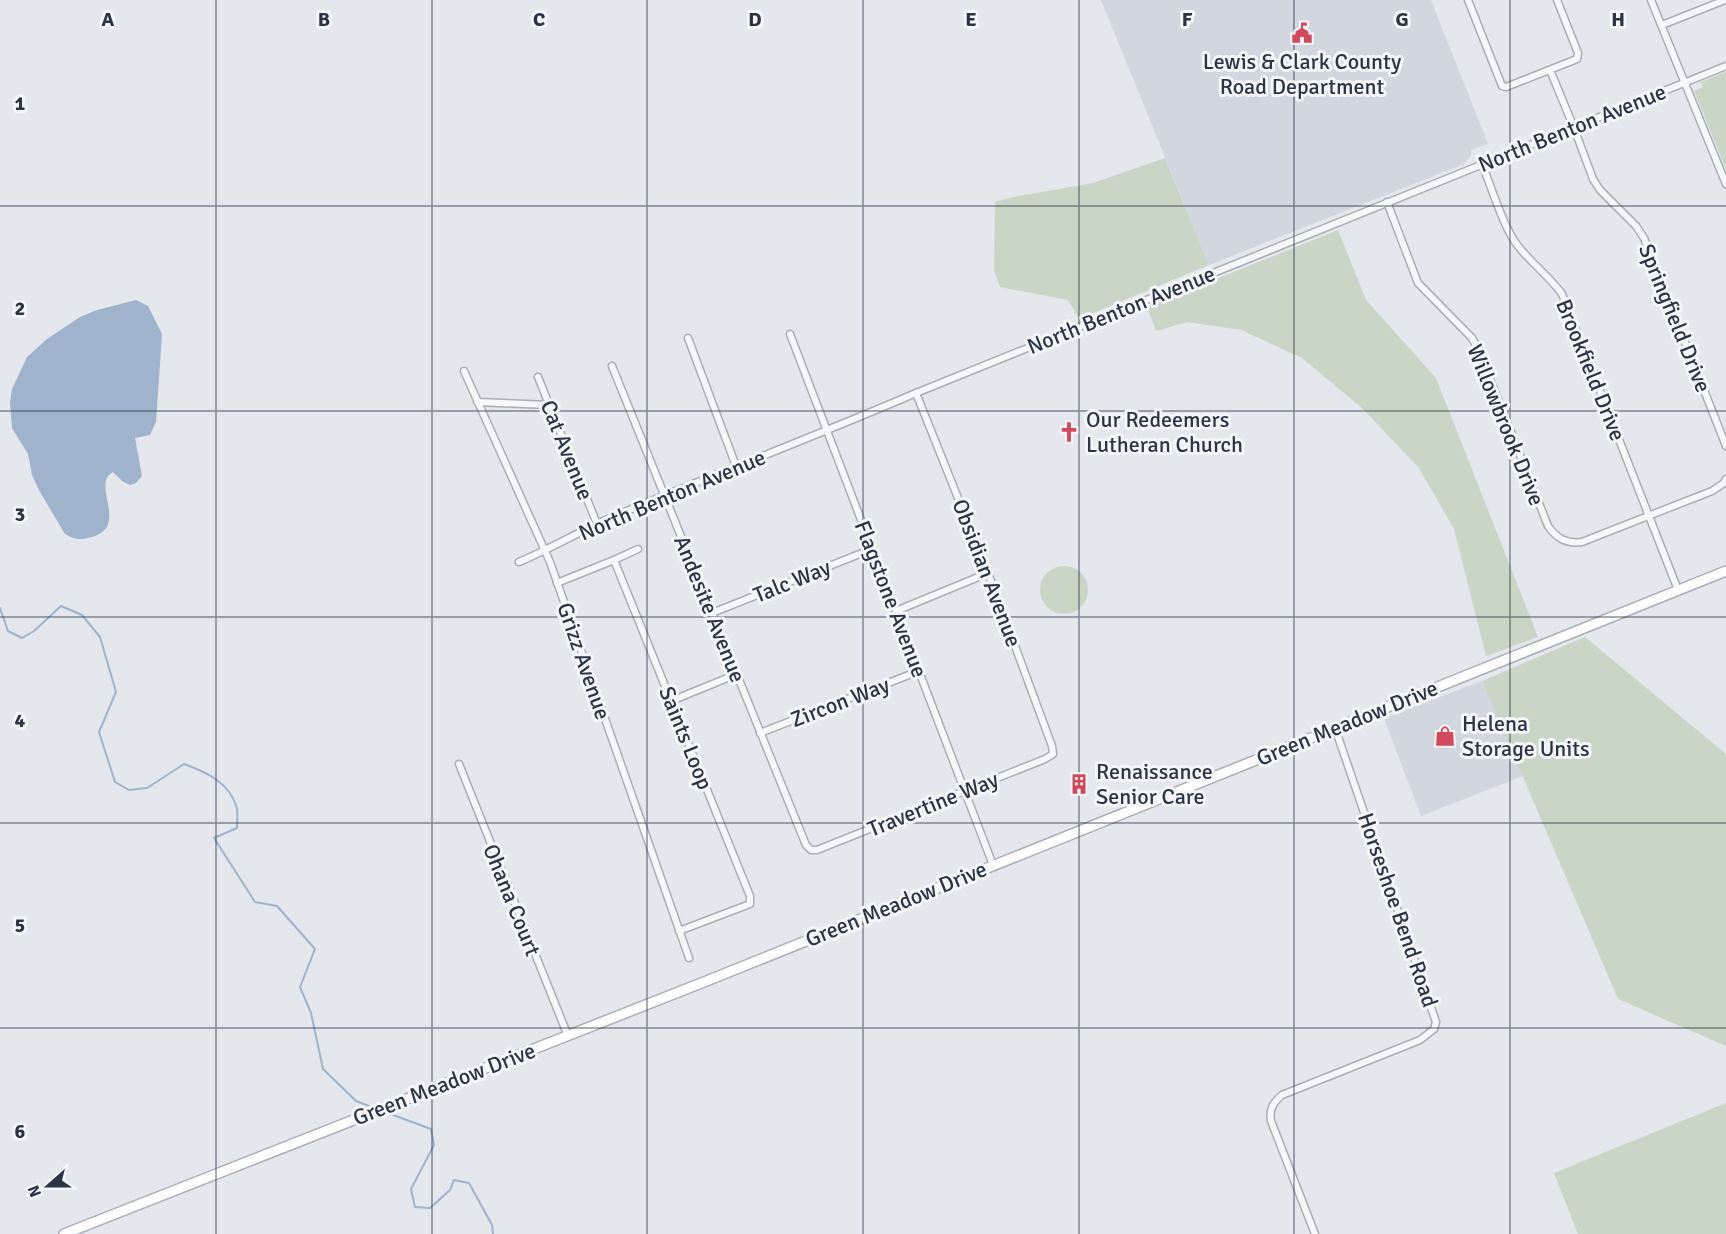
<svg xmlns="http://www.w3.org/2000/svg" width="1726" height="1234" font-family="Signika,sans-serif">
<rect width="100%" height="100%" fill="#e4e7ec"/>
<g fill="#d2d6de">
<path d="M 1101,0 L 1431,0 L 1488,144 L 1471,150 L 1471,155 L 1464,164 L 1209,265 Z"/>
<path d="M 1482,681 L 1523,776 L 1421,816 L 1384,718 Z"/>
</g>
<g fill="#c9d6c5">
<path d="M 1726,72 L 1726,169 L 1694,91 L 1703,87 L 1701,82 Z"/>
<path d="M 1165,158 L 1209,265 L 1079,319 L 1068,300 L 1000,287 L 994,270 L 995,202 L 1013,197 L 1093,183 Z"/>
<path d="M 1338,230 L 1366,300 L 1436,378 L 1538,637 L 1486,656 L 1454,529 L 1419,468 L 1362,408 L 1302,358 L 1241,330 L 1187,322 L 1156,331 L 1147,307 Z"/>
<circle cx="1064" cy="590" r="24"/>
<path d="M 1585,637 L 1726,754 L 1726,1046 L 1618,999 L 1482,681 Z"/>
<path d="M 1726,1103 L 1726,1234 L 1578,1234 L 1554,1173 Z"/>
</g>
<path fill="#9fb4cc" d="M 136,300 L 148,306 L 162,334 L 156,422 L 150,435 L 135,438 L 142,476 L 136,483 L 130,485 L 122,481 L 113,472 C 89,485 133,528 88,538 C 80,540 73,539 65,534 L 40,492 L 32,475 L 28,454 L 12,428 L 10,402 L 12,389 L 27,357 L 47,339 L 80,317 L 97,310 Z"/>
<g fill="none" stroke-linecap="round" stroke-linejoin="round">
<g stroke="#9fb4cc" stroke-width="2">
<path d="M 0,608 L 8,631 L 22,638 L 34,631 L 61,606 L 82,615 L 100,637 L 116,692 L 99,732 L 115,782 L 129,790 L 147,788 L 184,764 C 206,772 231,783 237,809 C 238,814 237,822 237,828 L 214,838 L 255,902 L 277,906 L 315,949 L 300,987 L 311,1013 L 323,1069 L 356,1101 L 374,1108"/>
<path d="M 385,1112 L 431,1129 L 434,1145 L 411,1189 L 415,1207 L 430,1208 L 450,1190 L 454,1180 L 469,1183 L 492,1225 L 493,1234"/>
</g>
<g stroke="#a9aeb7" stroke-width="9">
<g id="minor">
<path d="M 1468,0 L 1502,86 L 1506,87 L 1577,59 L 1578,53 L 1557,0"/>
<path d="M 1651,0 L 1726,184"/>
<path d="M 1662,25 L 1725,0"/>
<path d="M 1550,70 L 1574,128 L 1593,179 L 1600,190 L 1636,226 L 1644,238 L 1726,446"/>
<path d="M 1482,164 C 1491,186 1504,229 1518,246 C 1531,263 1549,276 1562,294 L 1678,590"/>
<path d="M 1387,202 L 1418,283 L 1472,338 L 1478,349 L 1548,526 C 1557,539 1567,544 1582,542 L 1712,491 L 1724,483 L 1726,479"/>
<path d="M 790,334 L 993,865"/>
<path d="M 688,338 L 736,466"/>
<path d="M 612,366 L 806,845 L 811,850 L 817,850 L 1045,759 L 1053,754 L 1052,746 L 988,573 L 916,393"/>
<path d="M 464,371 L 550,562 L 689,958"/>
<path d="M 538,377 L 597,524"/>
<path d="M 477,402 L 549,405"/>
<path d="M 614,560 L 638,549"/>
<path d="M 519,562 C 552,548 582,530 615,516 C 715,474 816,436 916,393 L 1726,66"/>
<path d="M 557,583 L 614,560 L 750,896 L 750,904 L 679,931"/>
<path d="M 896,611 L 988,573"/>
<path d="M 712,613 L 872,549"/>
<path d="M 671,701 L 737,674"/>
<path d="M 760,733 L 919,671"/>
<path d="M 459,764 L 568,1036"/>
<path d="M 1315,1234 L 1271,1121 C 1269,1109 1273,1103 1282,1095 L 1420,1040 L 1434,1029 L 1436,1022 L 1335,728"/>
</g>
</g>
<g stroke="#a9aeb7" stroke-width="12">
<path id="secondary" d="M 64,1234 L 704,982 L 1726,571"/>
</g>
<use href="#minor" stroke="#f7f8fa" stroke-width="6"/>
<use href="#secondary" stroke="#fff" stroke-width="9"/>
</g>
<path fill="none" stroke="#2b3445" stroke-width="1.5" stroke-opacity="0.55" d="M 216,0 L 216,1234M 432,0 L 432,1234M 647,0 L 647,1234M 863,0 L 863,1234M 1079,0 L 1079,1234M 1294,0 L 1294,1234M 1510,0 L 1510,1234M 0,206 L 1726,206M 0,411 L 1726,411M 0,617 L 1726,617M 0,823 L 1726,823M 0,1028 L 1726,1028"/>
<defs>
<g id="civic-bare" transform="scale(1.62)"><path d="M-.6-6.5H3V-4.5H.6V-3L4-1V1h2V6H-6V1h2V-1L-.6-3ZM-1.2 2.5V6h2.4V2.5Z" fill="#d1495b" stroke="#f4f6f9" stroke-width="2.5" paint-order="stroke"/></g>
<g id="church-bare" transform="scale(1.62)"><path d="M-1.2-6h2.4v3.5h3.3v2.4h-3.3V6h-2.4V-.1h-3.3v-2.4h3.3Z" fill="#d1495b" stroke="#f4f6f9" stroke-width="2.5" paint-order="stroke"/></g>
<g id="shop-bare" transform="scale(1.62)"><path d="M-5-2.5h2.3a2.7 3.5 0 0 1 5.4 0H5L5.5 6h-11ZM-1.5-2.5h3a1.5 2.3 0 0 0-3 0Z" fill="#d1495b" stroke="#f4f6f9" stroke-width="2.5" paint-order="stroke"/></g>
<g id="building-bare" transform="scale(1.62)"><path d="M-4-6H4V6H1V3H-1V6H-4ZM-2.5-4.3h1.7v1.8h-1.7ZM.8-4.3h1.7v1.8H.8ZM-2.5-1h1.7V.8h-1.7ZM.8-1h1.7V.8H.8Z" fill="#d1495b" stroke="#f4f6f9" stroke-width="2.5" paint-order="stroke"/></g>
</defs>
<g fill-rule="evenodd">
<use href="#civic-bare" x="1302" y="33"/>
<use href="#church-bare" x="1069" y="432"/>
<use href="#shop-bare" x="1445" y="736"/>
<use href="#building-bare" x="1079" y="784"/>
</g>
<g text-anchor="middle" dominant-baseline="central" stroke-width="6" stroke-linejoin="round" paint-order="stroke">
<g font-size="22" fill="#2b3445" stroke="#f4f6f9" text-anchor="start">
<text x="1302" y="61" text-anchor="middle">Lewis &amp; Clark County<tspan x="1302" dy="25">Road Department</tspan></text>
<text x="1086" y="419">Our Redeemers<tspan x="1086" dy="25">Lutheran Church</tspan></text>
<text x="1462" y="723">Helena<tspan x="1462" dy="25">Storage Units</tspan></text>
<text x="1096" y="771">Renaissance<tspan x="1096" dy="25">Senior Care</tspan></text>
</g>
<g font-size="22" fill="#2b3445" stroke="#f4f6f9">
<text transform="translate(1572 128) rotate(-22)">North Benton Avenue</text>
<text transform="translate(1121 310) rotate(-22)">North Benton Avenue</text>
<text transform="translate(1675 318) rotate(68)">Springfield Drive</text>
<text transform="translate(1591 370) rotate(68)">Brookfield Drive</text>
<text transform="translate(1506 425) rotate(68)">Willowbrook Drive</text>
<text transform="translate(567 450) rotate(68)">Cat Avenue</text>
<text transform="translate(672 495) rotate(-23)">North Benton Avenue</text>
<text transform="translate(987 573) rotate(69)">Obsidian Avenue</text>
<text transform="translate(792 581) rotate(-22)">Talc Way</text>
<text transform="translate(891 599) rotate(69)">Flagstone Avenue</text>
<text transform="translate(710 609) rotate(68)">Andesite Avenue</text>
<text transform="translate(584 661) rotate(71)">Grizz Avenue</text>
<text transform="translate(840 702) rotate(-21)">Zircon Way</text>
<text transform="translate(1347 723) rotate(-22)">Green Meadow Drive</text>
<text transform="translate(686 738) rotate(68)">Saints Loop</text>
<text transform="translate(933 804) rotate(-22)">Travertine Way</text>
<text transform="translate(512 900) rotate(68)">Ohana Court</text>
<text transform="translate(896 904) rotate(-22)">Green Meadow Drive</text>
<text transform="translate(1398 910) rotate(71)">Horseshoe Bend Road</text>
<text transform="translate(444 1084) rotate(-21)">Green Meadow Drive</text>
</g>
</g>
<g font-size="20" text-anchor="middle" font-weight="bold" fill="#2b3445" stroke="#f4f6f9" stroke-width="6" stroke-linejoin="round" paint-order="stroke">
<text x="108" y="26">A</text>
<text x="324" y="26">B</text>
<text x="539" y="26">C</text>
<text x="755" y="26">D</text>
<text x="971" y="26">E</text>
<text x="1187" y="26">F</text>
<text x="1402" y="26">G</text>
<text x="1618" y="26">H</text>
<text x="20" y="110">1</text>
<text x="20" y="315">2</text>
<text x="20" y="521">3</text>
<text x="20" y="727">4</text>
<text x="20" y="932">5</text>
<text x="20" y="1138">6</text>
</g>
<g transform="translate(48 1186) rotate(249)" stroke="#f4f6f9" stroke-width="4.5" paint-order="stroke">
<path d="M0-4.5L10 22L0 15L-10 22Z" fill="#2b3445"/>
<text y="-9" font-size="16" font-weight="bold" text-anchor="middle" fill="#2b3445">N</text>
</g>
</svg>
